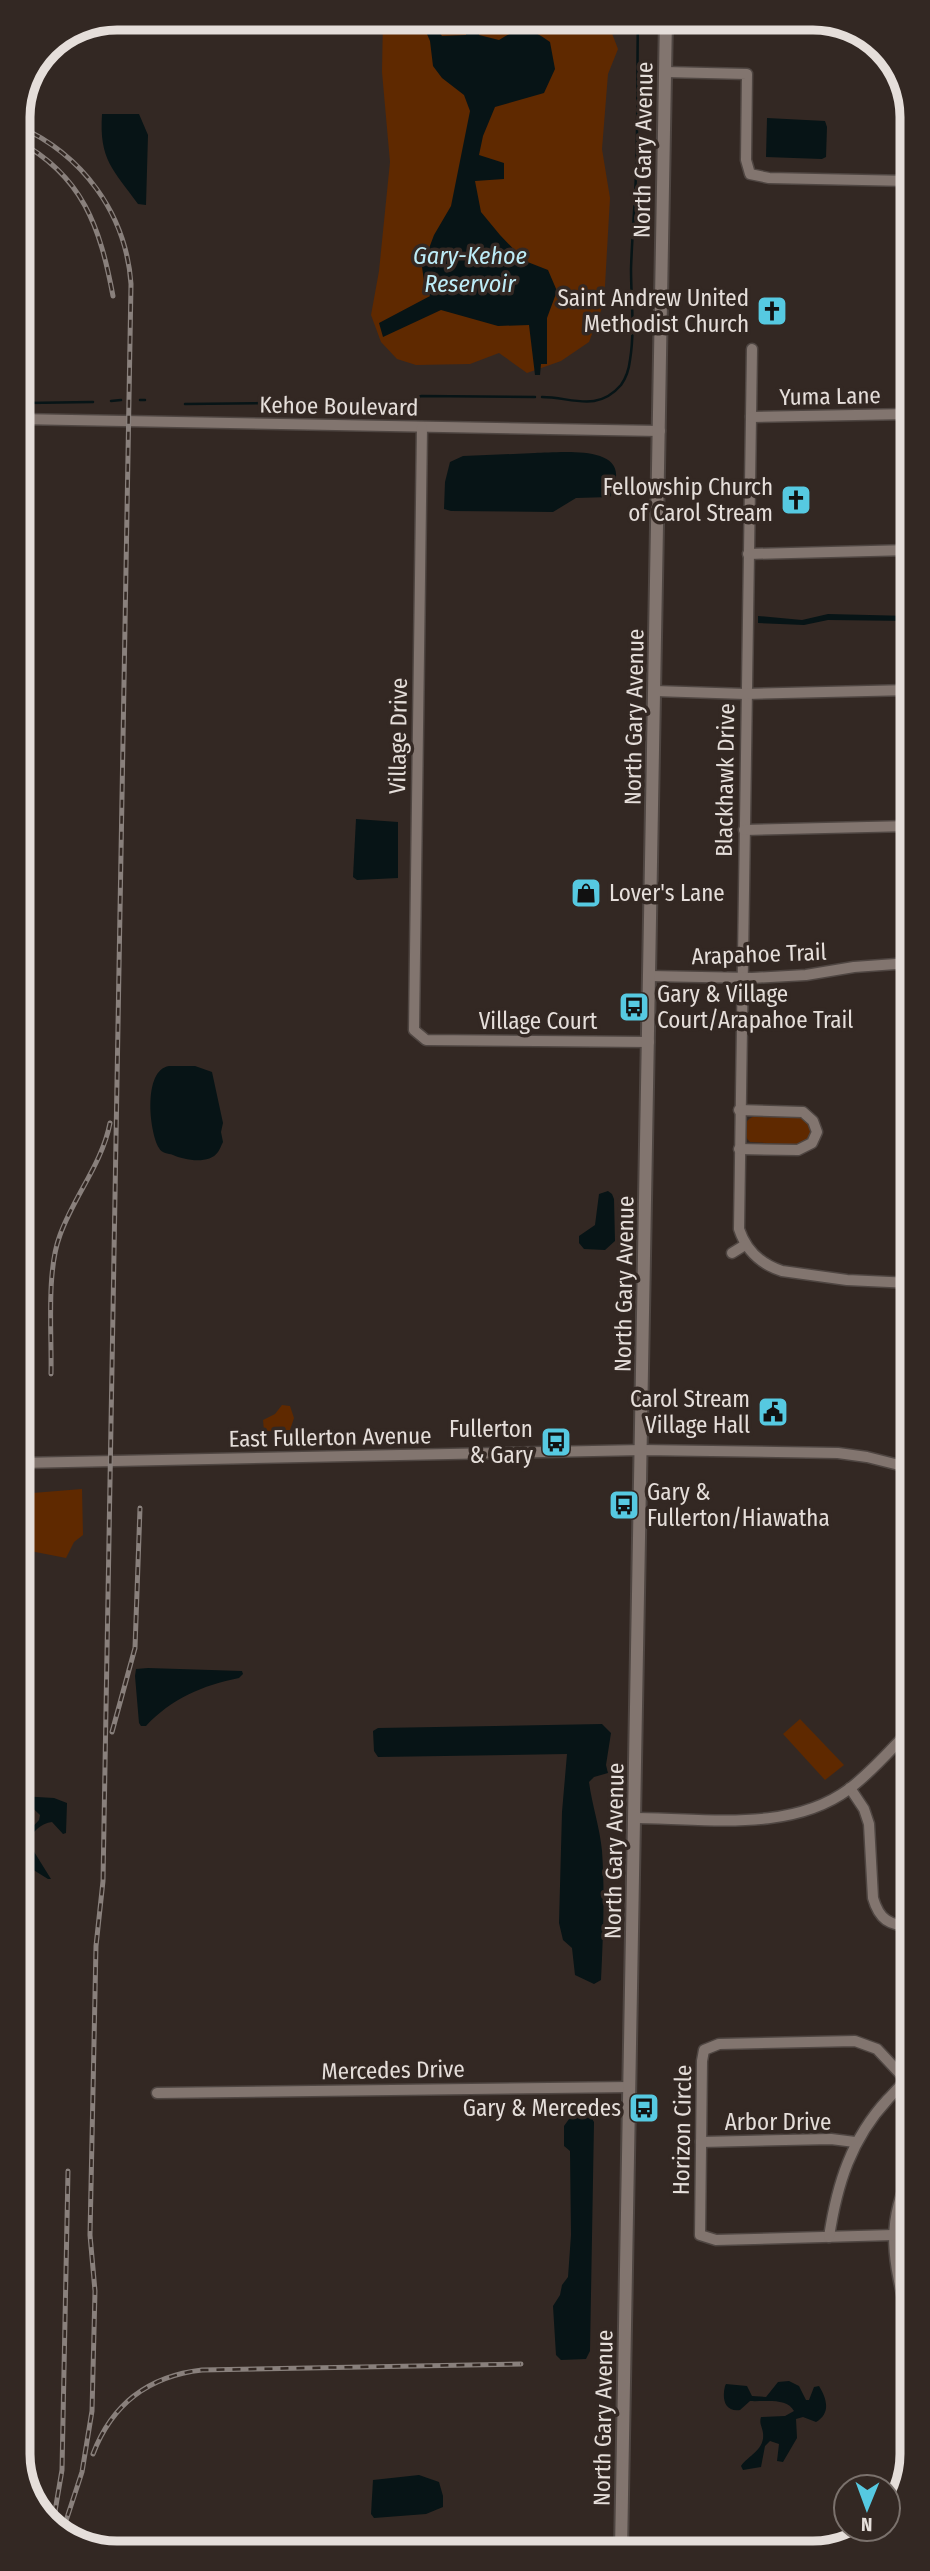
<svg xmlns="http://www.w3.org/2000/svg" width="930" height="2571" font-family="'Fira Sans Condensed',sans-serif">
<rect width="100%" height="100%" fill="#332823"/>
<g fill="#5f2900">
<path d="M 383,18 L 609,18 L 608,23 L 618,49 L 608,74 L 602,149 L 610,198 L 604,303 L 589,342 L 561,361 L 527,373 L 499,353 L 470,364 L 416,365 L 397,359 L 381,342 L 371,315 L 379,271 L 390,162 L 382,72 Z"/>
<path d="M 755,1116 L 800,1117 L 809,1121 L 813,1132 L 810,1140 L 801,1145 L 750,1142 C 741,1134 742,1120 755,1116 Z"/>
<path d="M 282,1405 L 290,1406 L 294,1418 L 290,1430 L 264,1431 L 263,1420 L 275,1414 Z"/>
<path d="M 82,1489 L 83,1535 L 74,1542 L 66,1558 L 20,1549 L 20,1494 Z"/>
<path d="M 800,1719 L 844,1765 L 825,1780 L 783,1734 Z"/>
</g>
<g fill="#071416">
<path d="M 420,18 L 429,18 L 442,36 L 466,35 L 467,18 L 480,18 L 479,35 L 499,40 C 521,26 529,27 550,42 L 555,69 L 544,93 L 495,107 L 483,136 L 479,155 L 504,163 L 504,179 L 475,181 L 481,212 L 500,235 L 525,261 L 548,270 L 557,291 L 547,318 L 547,364 L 541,364 L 540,375 L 535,375 L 529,325 L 498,326 L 441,310 L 383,337 L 379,323 L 430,296 L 425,288 L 422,267 L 434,235 L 451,206 L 470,111 L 464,95 L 442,78 L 433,66 L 430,41 Z"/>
<path d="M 102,114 L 139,114 L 148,135 L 146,205 L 138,204 C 113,169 99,160 102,114 Z"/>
<path d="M 767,118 L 825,121 L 827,127 L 826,157 L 822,159 L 766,157 Z"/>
<path d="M 535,453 C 556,453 619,445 616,477 C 615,485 615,490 610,497 L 576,498 L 553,512 L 451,511 L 444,509 L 445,482 L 450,462 L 463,456 Z"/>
<path d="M 828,614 L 910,616 L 910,621 L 828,620 L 804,625 L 758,623 L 758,616 L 802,620 Z"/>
<path d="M 356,819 L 398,822 L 398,878 L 357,880 L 353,877 Z"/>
<path d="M 169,1066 L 195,1066 L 212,1072 L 223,1123 L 221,1132 L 223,1142 C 221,1146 220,1149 218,1152 C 209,1165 184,1160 173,1155 C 168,1153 162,1154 159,1148 C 149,1131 143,1070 169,1066 Z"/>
<path d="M 608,1191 L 612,1194 L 614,1199 L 615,1241 L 605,1250 L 584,1249 L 579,1243 L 579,1236 L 595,1225 L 599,1194 Z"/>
<path d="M 148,1668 L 242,1671 L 243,1674 L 239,1678 C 203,1685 171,1699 146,1726 L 141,1726 L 139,1723 L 135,1676 L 136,1669 Z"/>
<path d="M 602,1724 L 611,1733 L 606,1765 L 608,1773 L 594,1777 L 589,1782 C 592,1805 600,1828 602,1851 C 605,1894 603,1937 601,1980 L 594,1984 L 575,1975 L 572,1948 L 563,1940 L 559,1923 L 562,1812 L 567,1754 L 378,1757 L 374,1751 L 373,1731 L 378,1728 Z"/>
<path d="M 20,1796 L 54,1798 L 67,1803 L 66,1833 L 63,1834 L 52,1822 C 41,1823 32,1832 28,1842 L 51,1879 L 48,1879 L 27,1866 L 30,1853 L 25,1841 L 27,1833 L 39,1820 L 40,1815 Z"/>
<path d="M 581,2111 L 588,2112 L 594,2122 L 590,2351 L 586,2359 L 561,2360 L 556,2355 L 553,2306 L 560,2295 L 562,2285 L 568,2277 L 571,2235 L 570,2151 L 564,2146 L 564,2126 L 574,2112 Z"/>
<path d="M 789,2381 L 799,2386 L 806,2400 L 809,2400 L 814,2387 L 819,2386 C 827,2399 831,2413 816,2422 L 803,2417 L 796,2419 L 797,2438 L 783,2462 L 777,2461 L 779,2444 L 770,2441 L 765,2446 L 761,2467 L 743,2470 L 741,2466 C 749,2455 765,2450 763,2433 C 762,2426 759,2424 761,2417 L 785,2416 L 794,2411 C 787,2397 764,2402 750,2401 L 740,2410 C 724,2412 722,2398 725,2386 L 726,2384 L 747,2386 L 752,2396 L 766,2397 L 778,2382 Z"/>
<path d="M 419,2475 L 439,2482 L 443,2496 L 443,2507 L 426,2514 L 374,2518 L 371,2514 L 373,2480 Z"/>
</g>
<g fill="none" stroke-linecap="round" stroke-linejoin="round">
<g stroke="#071416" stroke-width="2.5">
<path d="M 542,397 C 571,397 597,413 621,385 C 626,378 629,369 630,360 C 635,330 631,299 631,269 C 632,237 635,205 636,173 C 638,121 637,69 638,18"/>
<path d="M 140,400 L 145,400"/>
<path d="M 111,401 L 121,400"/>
<path d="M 26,403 L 93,402"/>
<path d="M 185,404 L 275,403 L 317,406"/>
<path d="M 336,407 L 397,409 L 421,396 L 535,397"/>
</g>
<g stroke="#4f4642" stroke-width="13">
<g id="minor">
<path d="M 665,72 L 747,74 L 746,160 L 750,174 L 769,178 L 909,181"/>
<path d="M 752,349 L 739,1229 C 746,1250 760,1264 782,1271 L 847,1280 L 911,1283"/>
<path d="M 751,417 L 909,414"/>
<path d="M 18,419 L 660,431"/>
<path d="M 422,427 L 414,1030 L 426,1040 L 649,1042"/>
<path d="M 748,554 L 910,550"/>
<path d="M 655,691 L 746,694 L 910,690"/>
<path d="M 744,830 L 910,826"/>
<path d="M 650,976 L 752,978 L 806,975 L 854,967 L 910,963"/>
<path d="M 739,1149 L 798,1150 L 812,1143 L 817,1132 L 813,1121 L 803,1112 L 739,1110"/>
<path d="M 732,1253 L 745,1245"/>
<path d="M 20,1463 L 642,1450 L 838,1453 L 867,1457 L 911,1468"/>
<path d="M 850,1788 L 864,1809 L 869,1824 L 873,1898 C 879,1919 889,1926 912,1926"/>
<path d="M 635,1818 C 705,1818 790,1833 849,1789 C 872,1772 891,1749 911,1729"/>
<path d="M 157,2093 L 630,2087"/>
<path d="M 701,2142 L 831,2139 L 855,2142"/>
<path d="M 912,2172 C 880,2229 898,2276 912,2335"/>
<path d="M 893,2235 L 716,2240 L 700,2235 L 702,2061 L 704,2050 L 719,2044 L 855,2041 L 877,2049 L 906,2080"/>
<path d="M 829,2237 C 837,2184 851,2139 888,2099 C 896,2091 902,2082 912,2077"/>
<path d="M 888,2498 L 905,2476"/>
<path d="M 839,2550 L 858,2529"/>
</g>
</g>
<g stroke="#4f4642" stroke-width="16">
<path id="tertiary" d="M 621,2551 L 666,18"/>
</g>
<use href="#minor" stroke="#82756f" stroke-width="10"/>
<use href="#tertiary" stroke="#82756f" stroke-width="12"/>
<g stroke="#89807c" stroke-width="5">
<g id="rail">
<path d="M 18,126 C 82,154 126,213 131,284 L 103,1881 L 96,1946 L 90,2235 L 95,2291 L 92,2411 L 82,2472 L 62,2533"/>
<path d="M 18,141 C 83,176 100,227 113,296"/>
<path d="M 51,1374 C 52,1334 46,1272 60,1235 C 74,1196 102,1164 110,1123"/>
<path d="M 112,1732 L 135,1648 L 140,1508"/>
<path d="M 93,2454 C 112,2404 149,2376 202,2370 L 521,2364"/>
<path d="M 52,2529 L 62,2470 L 68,2171"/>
</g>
</g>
<use href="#rail" stroke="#332823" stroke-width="2.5" stroke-dasharray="8" stroke-linecap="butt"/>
</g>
<defs>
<g id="church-square" transform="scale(1.575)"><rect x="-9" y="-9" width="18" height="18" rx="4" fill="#56c9e1" stroke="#332823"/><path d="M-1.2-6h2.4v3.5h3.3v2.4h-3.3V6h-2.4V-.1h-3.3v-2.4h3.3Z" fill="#111"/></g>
<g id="shop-square" transform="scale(1.575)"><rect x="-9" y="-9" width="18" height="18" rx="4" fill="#56c9e1" stroke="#332823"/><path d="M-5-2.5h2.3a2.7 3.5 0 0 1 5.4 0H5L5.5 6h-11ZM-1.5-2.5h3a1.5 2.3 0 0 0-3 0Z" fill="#111"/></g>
<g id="bus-square" transform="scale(1.575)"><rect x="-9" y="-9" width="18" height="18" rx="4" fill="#56c9e1" stroke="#332823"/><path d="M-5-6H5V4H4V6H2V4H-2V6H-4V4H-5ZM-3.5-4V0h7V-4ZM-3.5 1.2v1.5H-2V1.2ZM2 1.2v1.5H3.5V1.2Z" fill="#111"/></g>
<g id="civic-square" transform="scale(1.575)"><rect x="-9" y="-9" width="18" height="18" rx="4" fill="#56c9e1" stroke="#332823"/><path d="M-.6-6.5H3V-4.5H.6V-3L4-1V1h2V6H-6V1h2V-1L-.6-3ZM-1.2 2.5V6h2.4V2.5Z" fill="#111"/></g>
</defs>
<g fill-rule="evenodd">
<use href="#church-square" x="772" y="311"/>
<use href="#church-square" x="796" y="500"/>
<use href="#shop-square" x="586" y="893"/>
<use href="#bus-square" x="634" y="1007"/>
<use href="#civic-square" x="773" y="1412"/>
<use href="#bus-square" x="556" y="1442"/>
<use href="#bus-square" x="624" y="1505"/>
<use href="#bus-square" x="644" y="2108"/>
</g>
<g text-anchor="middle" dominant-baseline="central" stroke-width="7" stroke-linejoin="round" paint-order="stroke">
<g font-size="23" fill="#e5deda" stroke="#332823">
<text transform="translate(643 150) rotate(-89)">North Gary Avenue</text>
<text transform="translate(830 396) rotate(-1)">Yuma Lane</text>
<text transform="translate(339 406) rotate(1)">Kehoe Boulevard</text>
<text transform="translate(634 717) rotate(-89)">North Gary Avenue</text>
<text transform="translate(398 736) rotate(-89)">Village Drive</text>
<text transform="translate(725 780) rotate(-89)">Blackhawk Drive</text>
<text transform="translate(759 954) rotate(-2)">Arapahoe Trail</text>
<text x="538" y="1021">Village Court</text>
<text transform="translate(624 1284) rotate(-89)">North Gary Avenue</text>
<text transform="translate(330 1437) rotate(-1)">East Fullerton Avenue</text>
<text transform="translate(614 1851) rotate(-89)">North Gary Avenue</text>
<text transform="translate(393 2070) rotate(-1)">Mercedes Drive</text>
<text x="778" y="2122">Arbor Drive</text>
<text transform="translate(682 2130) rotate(-89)">Horizon Circle</text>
<text transform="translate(603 2418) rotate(-89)">North Gary Avenue</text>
</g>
<g font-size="23" fill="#e5deda" stroke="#332823" text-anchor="end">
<text x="749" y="298">Saint Andrew United<tspan x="749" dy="26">Methodist Church</tspan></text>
<text x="773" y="487">Fellowship Church<tspan x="773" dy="26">of Carol Stream</tspan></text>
<text x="609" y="893" text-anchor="start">Lover's Lane</text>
<text x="657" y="994" text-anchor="start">Gary &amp; Village<tspan x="657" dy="26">Court/Arapahoe Trail</tspan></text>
<text x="750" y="1399">Carol Stream<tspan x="750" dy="26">Village Hall</tspan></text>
<text x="533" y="1429">Fullerton<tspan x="533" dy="26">&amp; Gary</tspan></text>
<text x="647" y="1492" text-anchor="start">Gary &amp;<tspan x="647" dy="26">Fullerton/Hiawatha</tspan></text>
<text x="621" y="2108">Gary &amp; Mercedes</text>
</g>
<g font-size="24" font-style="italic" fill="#bdecf7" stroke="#332823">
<text x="470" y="256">Gary-Kehoe<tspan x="470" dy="28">Reservoir</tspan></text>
</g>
</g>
<path d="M0 0H930V2571H0ZM117 30H813A87 87 0 0 1 900 117V2454A87 87 0 0 1 813 2541H117A87 87 0 0 1 30 2454V117A87 87 0 0 1 117 30Z" fill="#332823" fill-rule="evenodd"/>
<path fill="none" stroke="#e5deda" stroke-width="9" d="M117 30H813A87 87 0 0 1 900 117V2454A87 87 0 0 1 813 2541H117A87 87 0 0 1 30 2454V117A87 87 0 0 1 117 30Z"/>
<g transform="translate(867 2508) rotate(181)"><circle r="33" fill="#332823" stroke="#7a716c" stroke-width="2"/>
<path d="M0-5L12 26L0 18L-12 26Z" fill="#56c9e1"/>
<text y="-10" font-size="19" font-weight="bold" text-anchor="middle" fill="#e5deda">N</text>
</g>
</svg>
